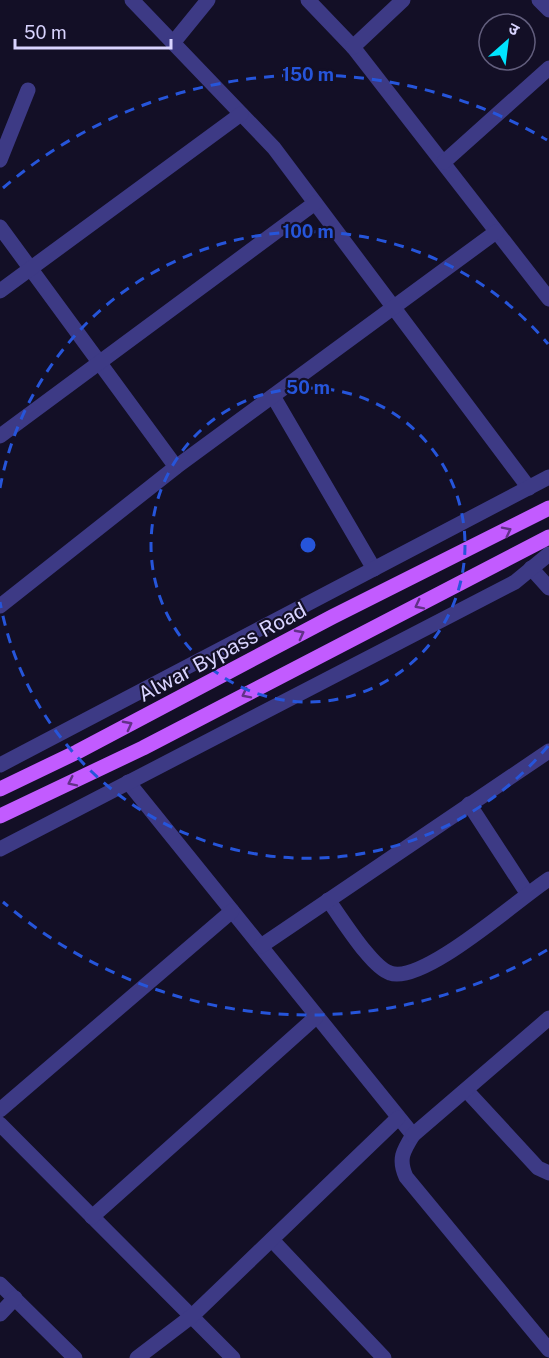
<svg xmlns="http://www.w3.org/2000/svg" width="549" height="1358" font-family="'Public Sans','Noto Sans Devanagari',sans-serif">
<rect width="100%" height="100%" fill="#130f26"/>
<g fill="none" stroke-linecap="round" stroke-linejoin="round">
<g stroke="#3d3a85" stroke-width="15">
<path d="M 132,0 L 274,148 L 529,488"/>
<path d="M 308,0 L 353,47 L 549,299"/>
<path d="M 539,0 L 549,10"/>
<path d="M 173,43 L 208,0"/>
<path d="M 353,47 L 403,0"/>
<path d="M 0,160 L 28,90"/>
<path d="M 444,162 L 549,68"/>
<path d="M 0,227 L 176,467"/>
<path d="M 0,291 L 241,114"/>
<path d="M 273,396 L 374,569"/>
<path d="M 0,436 L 315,203"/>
<path d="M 531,568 L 549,588"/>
<path d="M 0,606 L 176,467 L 496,232"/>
<path d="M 0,765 L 549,477"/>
<path d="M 128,782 L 413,1135 C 403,1151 398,1159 406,1177 L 549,1350"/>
<path d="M 469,804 L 527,893"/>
<path d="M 0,849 L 515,582 L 549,554"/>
<path d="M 328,900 C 341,917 371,967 390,973 C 423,985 518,899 549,879"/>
<path d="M 261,946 L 549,751"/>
<path d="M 466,1090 L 538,1168 L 549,1173"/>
<path d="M 0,1110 L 232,911"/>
<path d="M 0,1124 L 233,1358"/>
<path d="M 413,1135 L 549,1018"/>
<path d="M 92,1217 L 316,1017"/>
<path d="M 272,1240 L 384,1358"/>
<path d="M 0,1284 L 75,1358"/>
<path d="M 0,1314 L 15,1298"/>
<path d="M 137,1358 L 192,1316 L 398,1118"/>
</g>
<g stroke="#c25bff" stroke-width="15">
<path d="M 0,789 L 77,752 L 332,617 L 549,508"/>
<path d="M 0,816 L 143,748 L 549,537"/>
</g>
</g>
<defs><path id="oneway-chevron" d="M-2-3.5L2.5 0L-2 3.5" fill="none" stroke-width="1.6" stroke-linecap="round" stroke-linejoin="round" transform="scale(1.5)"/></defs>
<g stroke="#623188">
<use href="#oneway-chevron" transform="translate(507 531) rotate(-27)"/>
<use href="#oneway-chevron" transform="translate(419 605) rotate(153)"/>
<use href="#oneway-chevron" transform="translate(300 634) rotate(-28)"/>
<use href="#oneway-chevron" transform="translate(246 694) rotate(153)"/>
<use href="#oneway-chevron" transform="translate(128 725) rotate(-28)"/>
<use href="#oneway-chevron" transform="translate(72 782) rotate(154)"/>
</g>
<g fill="none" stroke="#2655da" stroke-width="3" stroke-dasharray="10 8">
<circle cx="308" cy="545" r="157"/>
<path d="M548 746A313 313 0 0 1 0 602M0 488A313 313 0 0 1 548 344"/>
<path d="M547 950A470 470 0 0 1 3 902M3 188A470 470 0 0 1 547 140"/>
</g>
<g text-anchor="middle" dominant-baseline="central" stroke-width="4.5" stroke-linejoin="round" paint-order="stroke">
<g font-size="21" fill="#d9d4ff" stroke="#130f26">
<text transform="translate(222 652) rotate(-28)">Alwar Bypass Road</text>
</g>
</g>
<circle cx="308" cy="545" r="9" fill="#2655da" stroke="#130f26" stroke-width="3"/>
<g font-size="18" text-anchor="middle" font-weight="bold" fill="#2655da" stroke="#130f26" stroke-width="4.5" stroke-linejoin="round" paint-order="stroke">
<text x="308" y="81">150 m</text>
<text x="308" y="238">100 m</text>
<text x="308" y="394">50 m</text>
</g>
<g transform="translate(507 42) rotate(28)"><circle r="28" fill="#130f26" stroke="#625e7d" stroke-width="1.5"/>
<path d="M0-4.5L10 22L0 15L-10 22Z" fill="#00e5ff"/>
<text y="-9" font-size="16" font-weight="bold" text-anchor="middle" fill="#d9d4ff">उ</text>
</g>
<path d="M15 39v9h156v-9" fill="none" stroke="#d9d4ff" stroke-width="3"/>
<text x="24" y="39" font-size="18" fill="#d9d4ff" stroke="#130f26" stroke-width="4.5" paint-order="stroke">50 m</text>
</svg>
